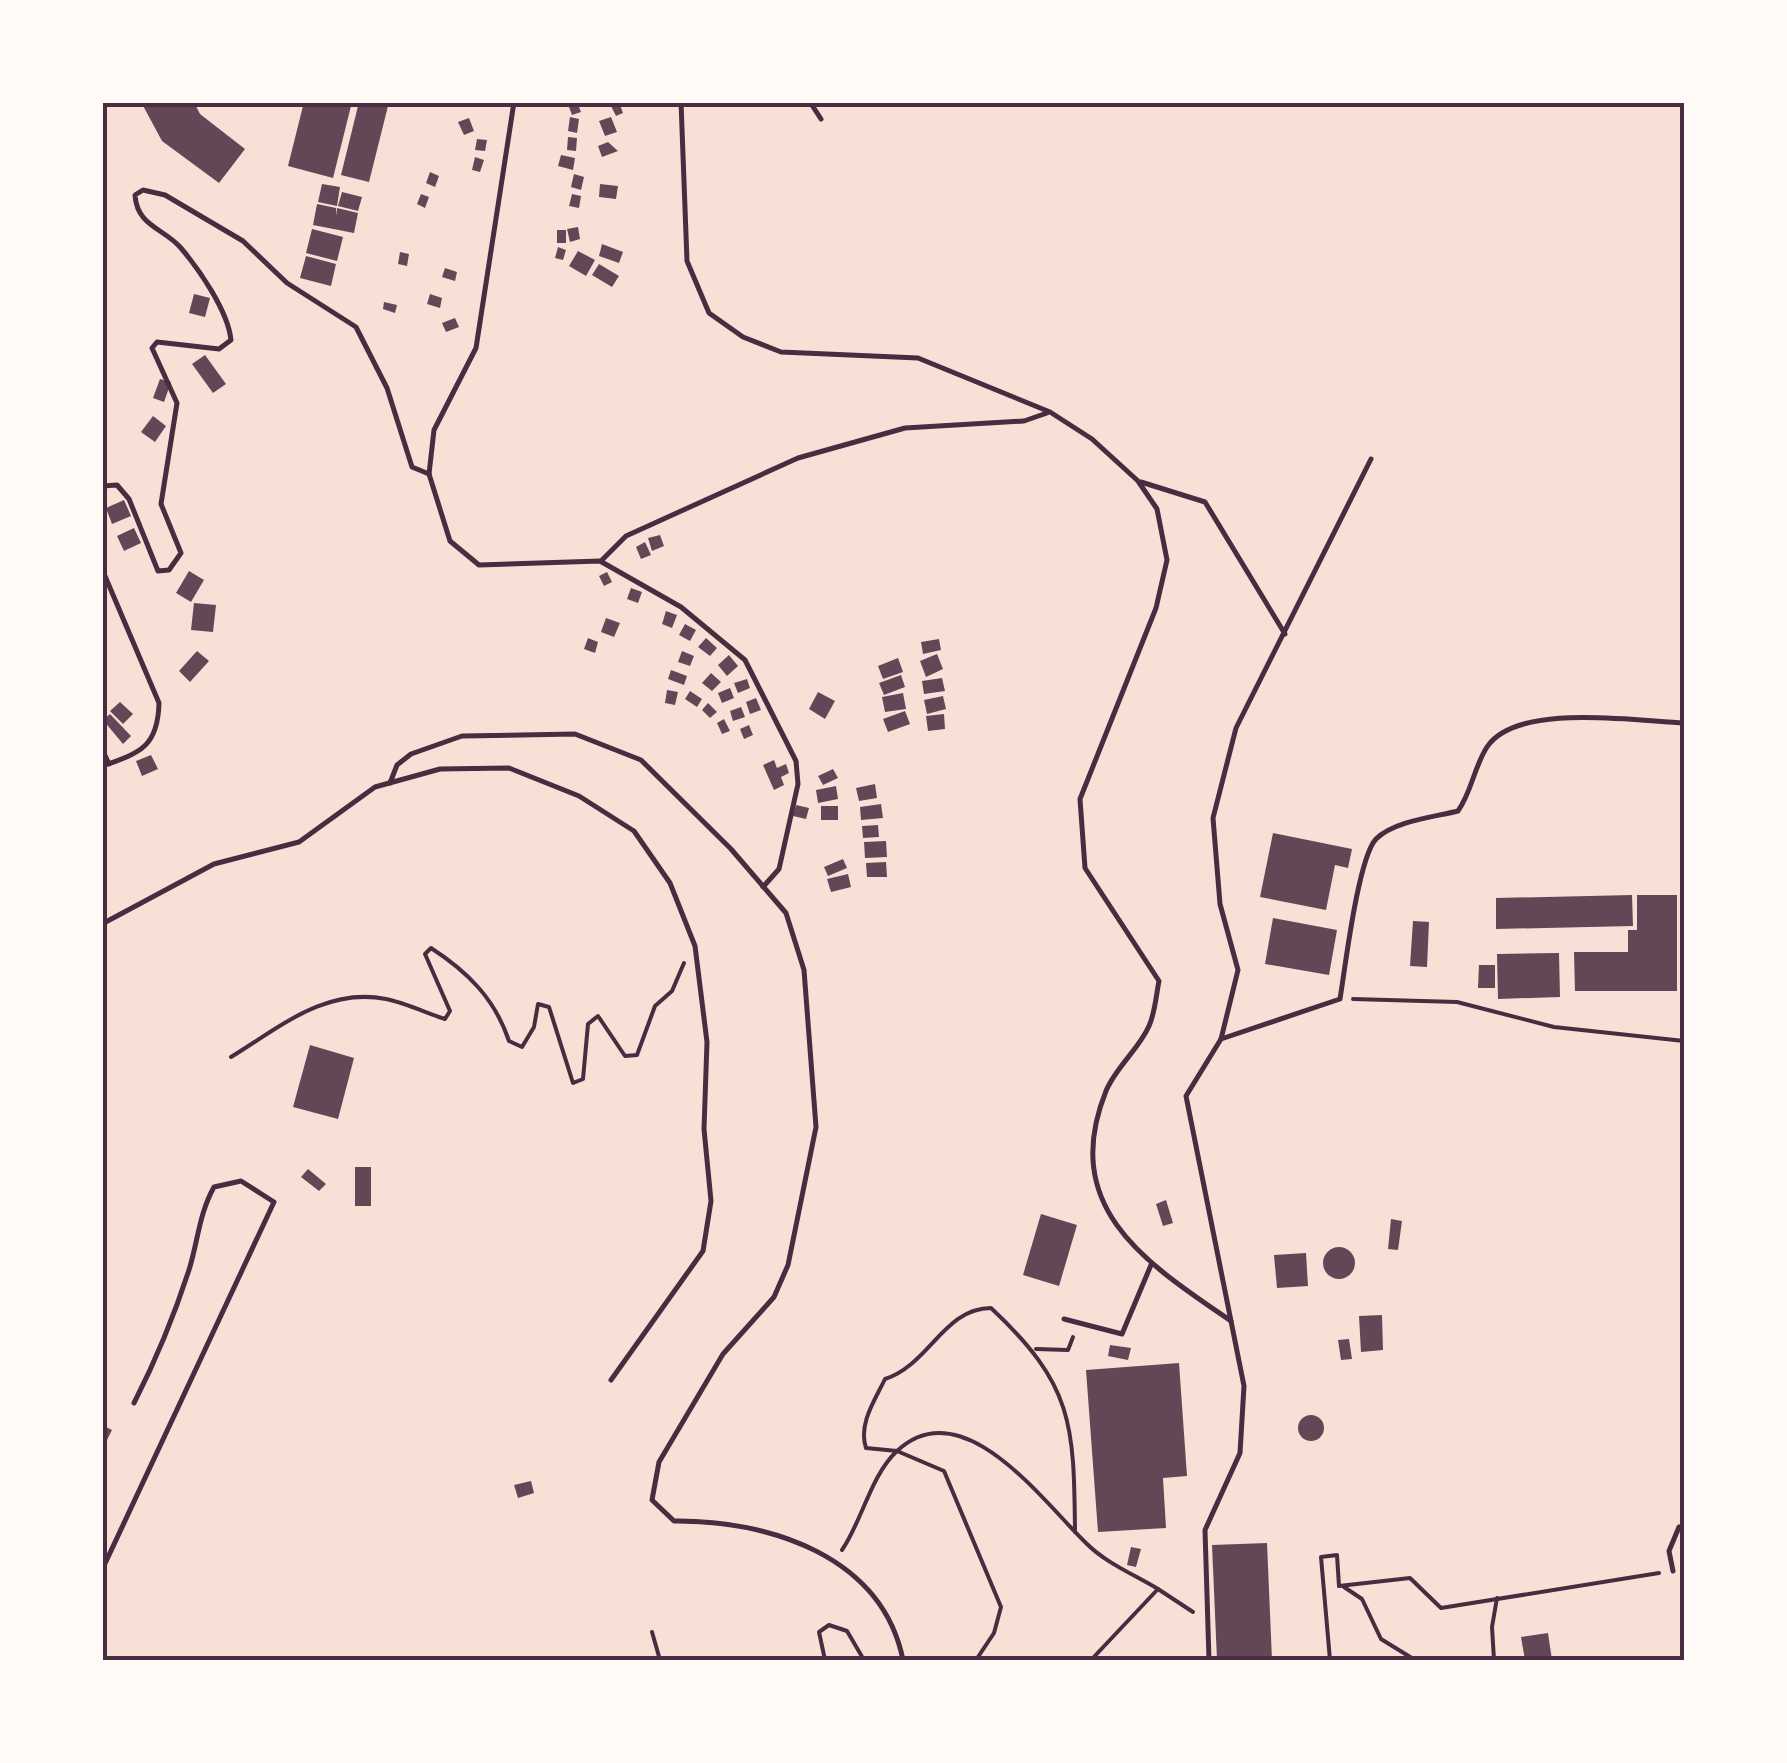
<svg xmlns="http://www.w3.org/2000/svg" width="1787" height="1763" font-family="Commissioner,sans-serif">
<rect width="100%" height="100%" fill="#f7e1d7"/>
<g fill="#644757">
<path d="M 141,102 L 194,102 L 200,114 L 245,149 L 219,183 L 162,141 Z"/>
<path d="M 304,102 L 352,102 L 333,178 L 288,166 Z"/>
<path d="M 359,102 L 389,102 L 369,182 L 341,175 Z"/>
<path d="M 567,102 L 577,102 L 581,112 L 572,115 Z"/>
<path d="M 619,102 L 623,113 L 616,116 L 611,106 Z"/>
<path d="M 570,117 L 579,119 L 577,133 L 568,131 Z"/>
<path d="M 611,117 L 617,132 L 605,136 L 599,121 Z"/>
<path d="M 469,118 L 474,131 L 464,135 L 458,122 Z"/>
<path d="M 568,137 L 577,138 L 576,151 L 567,150 Z"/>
<path d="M 477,139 L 487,140 L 485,151 L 475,150 Z"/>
<path d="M 608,142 L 618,151 L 602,157 L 598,146 Z"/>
<path d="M 561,155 L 575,158 L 573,170 L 558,166 Z"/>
<path d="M 475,157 L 484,160 L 480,172 L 472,170 Z"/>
<path d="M 430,172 L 439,176 L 435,187 L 426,183 Z"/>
<path d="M 574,174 L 584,177 L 581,190 L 571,187 Z"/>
<path d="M 322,184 L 340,187 L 337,206 L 318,202 Z"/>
<path d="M 600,184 L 618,186 L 616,199 L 599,197 Z"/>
<path d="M 342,192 L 362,197 L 358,211 L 338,206 Z"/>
<path d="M 421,194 L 429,197 L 425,208 L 417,204 Z"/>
<path d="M 572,194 L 581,196 L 579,208 L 569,206 Z"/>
<path d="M 317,204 L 336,208 L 336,216 L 337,208 L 358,213 L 354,233 L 313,225 Z"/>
<path d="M 578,227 L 580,239 L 570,242 L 567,229 Z"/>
<path d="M 312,229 L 343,237 L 337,261 L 306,253 Z"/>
<rect x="557" y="230" width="9" height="13"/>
<path d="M 602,244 L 623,252 L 619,263 L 599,256 Z"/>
<path d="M 558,247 L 566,250 L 563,260 L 555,258 Z"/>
<path d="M 578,251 L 595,260 L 586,276 L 569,266 Z"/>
<path d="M 400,252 L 409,254 L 407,266 L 398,264 Z"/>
<path d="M 306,256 L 336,264 L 331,286 L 300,278 Z"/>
<path d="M 599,264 L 619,276 L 612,287 L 592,275 Z"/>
<path d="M 445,268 L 457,272 L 455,281 L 442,277 Z"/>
<path d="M 194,294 L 210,298 L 205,317 L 189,313 Z"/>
<path d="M 430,294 L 442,298 L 440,308 L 427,304 Z"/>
<path d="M 384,302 L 397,305 L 395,313 L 383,309 Z"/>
<path d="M 455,318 L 459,327 L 446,332 L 442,323 Z"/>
<path d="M 205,355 L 226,384 L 213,393 L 192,364 Z"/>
<path d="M 160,379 L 171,382 L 164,402 L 153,398 Z"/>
<path d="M 153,416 L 166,426 L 155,442 L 141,432 Z"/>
<path d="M 124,500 L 131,516 L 112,524 L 106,508 Z"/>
<path d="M 134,528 L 141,543 L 124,551 L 117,536 Z"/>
<path d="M 660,535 L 664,546 L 652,551 L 648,538 Z"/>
<path d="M 645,542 L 651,555 L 641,559 L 636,547 Z"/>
<path d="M 189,571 L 204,580 L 191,602 L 176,593 Z"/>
<path d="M 607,572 L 612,582 L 604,586 L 599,576 Z"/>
<path d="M 631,588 L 642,592 L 638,603 L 627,599 Z"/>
<path d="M 194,603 L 216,605 L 213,632 L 191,630 Z"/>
<path d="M 666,611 L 677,615 L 672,628 L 662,624 Z"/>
<path d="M 606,618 L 620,623 L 614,637 L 601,632 Z"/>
<path d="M 685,624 L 696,630 L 690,641 L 679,635 Z"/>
<path d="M 588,638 L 598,642 L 595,653 L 584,649 Z"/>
<path d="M 706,638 L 717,648 L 710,656 L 698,647 Z"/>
<path d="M 939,639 L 941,650 L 923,654 L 921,642 Z"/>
<path d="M 197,651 L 209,661 L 190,682 L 179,671 Z"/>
<path d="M 682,651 L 694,656 L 690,666 L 678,662 Z"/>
<path d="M 937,654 L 943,669 L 926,677 L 920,661 Z"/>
<path d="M 729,655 L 738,666 L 727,676 L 718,665 Z"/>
<path d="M 898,658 L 903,672 L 883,679 L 878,666 Z"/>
<path d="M 671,670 L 687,676 L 684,685 L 668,679 Z"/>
<path d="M 711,673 L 721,682 L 712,691 L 702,683 Z"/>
<path d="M 901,675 L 905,687 L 884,695 L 879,683 Z"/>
<path d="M 942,678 L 945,691 L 924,694 L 922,681 Z"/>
<path d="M 747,679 L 750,688 L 738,693 L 734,683 Z"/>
<path d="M 730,688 L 734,698 L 722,703 L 718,693 Z"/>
<path d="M 667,690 L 678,692 L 675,705 L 665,703 Z"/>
<path d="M 690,691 L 702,699 L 697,707 L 685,699 Z"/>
<path d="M 818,692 L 835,701 L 825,719 L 809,709 Z"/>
<path d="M 903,693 L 906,709 L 885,712 L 882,697 Z"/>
<path d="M 943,696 L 946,709 L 927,714 L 924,700 Z"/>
<path d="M 756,698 L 761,710 L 750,714 L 746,702 Z"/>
<path d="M 120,702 L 133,714 L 123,724 L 110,711 Z"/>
<path d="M 708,703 L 717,712 L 710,718 L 702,710 Z"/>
<path d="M 741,707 L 745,717 L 733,721 L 730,711 Z"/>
<path d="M 905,711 L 910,724 L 888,732 L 883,719 Z"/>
<path d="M 110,714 L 131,736 L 123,744 L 103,720 Z"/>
<path d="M 944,714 L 945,729 L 928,731 L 926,716 Z"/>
<path d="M 724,719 L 730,731 L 722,734 L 717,723 Z"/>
<path d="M 749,725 L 753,735 L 744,739 L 740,729 Z"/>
<path d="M 151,755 L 158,769 L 142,776 L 136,761 Z"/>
<path d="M 774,760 L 777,768 L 786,764 L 789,773 L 781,777 L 784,785 L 774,790 L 763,765 Z"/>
<path d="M 833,769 L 838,778 L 823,785 L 818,776 Z"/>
<path d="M 875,784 L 877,798 L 859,801 L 856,788 Z"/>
<path d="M 836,786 L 838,799 L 818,803 L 816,790 Z"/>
<path d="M 881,804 L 883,818 L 861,820 L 860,807 Z"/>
<path d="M 796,805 L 809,808 L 806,819 L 793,816 Z"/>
<rect x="821" y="806" width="17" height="14"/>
<path d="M 878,825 L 879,837 L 863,838 L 862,826 Z"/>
<path d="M 1273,833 L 1352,849 L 1348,868 L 1335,865 L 1326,910 L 1260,897 Z"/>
<path d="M 886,841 L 887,857 L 865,858 L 864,842 Z"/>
<path d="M 843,859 L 847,868 L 828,876 L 824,867 Z"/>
<path d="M 886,862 L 887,877 L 867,877 L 866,863 Z"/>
<path d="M 848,874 L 851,887 L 831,892 L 827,879 Z"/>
<path d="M 1632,895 L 1633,926 L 1496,929 L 1496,898 Z"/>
<path d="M 1637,895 L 1677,895 L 1677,991 L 1575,991 L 1574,952 L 1628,952 L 1628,930 L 1637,930 Z"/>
<path d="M 1273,918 L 1337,930 L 1329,975 L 1265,964 Z"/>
<path d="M 1413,921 L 1429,922 L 1427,967 L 1410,966 Z"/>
<path d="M 1559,953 L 1560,997 L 1498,999 L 1497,954 Z"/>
<path d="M 1479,965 L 1495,965 L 1495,988 L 1478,988 Z"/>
<path d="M 310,1045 L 354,1058 L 338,1119 L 293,1107 Z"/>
<rect x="355" y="1167" width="16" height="39"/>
<path d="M 308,1169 L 326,1184 L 319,1191 L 301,1177 Z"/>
<path d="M 1166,1200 L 1173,1223 L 1163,1226 L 1156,1204 Z"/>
<path d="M 1041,1214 L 1077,1225 L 1059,1286 L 1023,1275 Z"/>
<path d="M 1391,1219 L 1402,1221 L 1398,1250 L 1388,1249 Z"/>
<circle cx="1339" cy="1263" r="16"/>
<path d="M 1306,1253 L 1308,1286 L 1277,1288 L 1274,1255 Z"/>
<path d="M 1382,1315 L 1383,1350 L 1361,1352 L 1359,1316 Z"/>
<path d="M 1349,1339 L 1352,1359 L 1341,1360 L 1338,1340 Z"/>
<path d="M 1110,1345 L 1131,1348 L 1128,1360 L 1108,1356 Z"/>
<path d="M 1179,1363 L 1187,1476 L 1163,1478 L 1166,1528 L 1098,1532 L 1086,1370 Z"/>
<circle cx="1311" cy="1428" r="13"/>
<path d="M 102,1425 L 112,1430 L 102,1450 Z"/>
<path d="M 531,1481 L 534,1493 L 518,1498 L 514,1485 Z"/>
<path d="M 1267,1543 L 1272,1660 L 1217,1660 L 1212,1545 Z"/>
<path d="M 1131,1547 L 1141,1549 L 1136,1567 L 1127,1565 Z"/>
<path d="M 1548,1633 L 1552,1660 L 1525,1660 L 1521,1637 Z"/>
</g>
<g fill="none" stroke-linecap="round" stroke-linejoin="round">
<g stroke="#4a2c40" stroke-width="4">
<path d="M 1353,999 L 1457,1002 L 1554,1027 L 1684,1041"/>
<path d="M 231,1057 C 280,1027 326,987 386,999 C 406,1003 426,1013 445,1019 L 450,1011 L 425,954 L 431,948 C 468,972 495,999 509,1041 L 522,1047 L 534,1027 L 538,1004 L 549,1007 L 573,1083 L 583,1079 L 588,1024 L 598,1016 L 625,1056 L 637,1055 L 655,1006 L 672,991 L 684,963"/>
<path d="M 1036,1349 L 1068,1350 L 1073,1337"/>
<path d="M 842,1550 C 862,1521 871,1475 897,1451 C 963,1389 1044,1503 1087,1544 C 1106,1563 1135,1575 1158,1589"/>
<path d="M 1339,1586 L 1410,1578 L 1441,1608 L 1659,1573"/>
<path d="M 1344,1587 L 1362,1599 L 1381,1639 L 1415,1660"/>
<path d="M 652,1632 L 660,1660"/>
<path d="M 825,1660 L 819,1632 L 829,1625 L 847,1631 L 864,1660"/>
<path d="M 976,1660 L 994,1633 L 1001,1607 L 944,1471 L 897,1451 L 866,1448 C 858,1424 875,1400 885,1379 C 929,1365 944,1308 991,1308 C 1073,1385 1074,1423 1075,1532"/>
<path d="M 1091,1660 L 1158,1589 L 1193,1612"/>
<path d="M 1330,1660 L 1321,1557 L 1337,1555 L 1339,1586"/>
<path d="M 1494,1660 L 1492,1627 L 1497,1598"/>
</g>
<g stroke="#4a2c40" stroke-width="5">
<path d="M 514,102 L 476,348 L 434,430 L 429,474 L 450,541 L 479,565 L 600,561 L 681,607 L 745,660 L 796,761 L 798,784 L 779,869 L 763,887"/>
<path d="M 681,102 L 687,261 L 709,313 L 743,337 L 781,352 L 918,358 L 1050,412 L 1092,439 L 1138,481 L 1157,509 L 1167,560 L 1156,608 L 1080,799 L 1085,868 L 1159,981 C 1156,996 1155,1013 1149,1026 C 1139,1049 1116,1067 1106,1091 C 1059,1208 1146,1263 1231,1321"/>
<path d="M 810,102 L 821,119"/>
<path d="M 1141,482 L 1205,502 L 1285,634"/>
<path d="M 102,486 L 117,485 L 129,499 L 158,571 L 169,570 L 181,553 L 161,504 L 177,403 L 152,348 L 157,342 L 219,349 L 231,340 C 228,311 199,269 180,247 C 163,228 137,226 135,195 L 143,190 L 165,195 L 243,241 L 287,283 L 356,327 L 387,388 L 412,467 L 429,474"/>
<path d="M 601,561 L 626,536 L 798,458 L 905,428 L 1024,421 L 1047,413"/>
<path d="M 102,569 L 159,703 C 158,746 141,753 102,766"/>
<path d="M 102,749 L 109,764"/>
<path d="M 390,783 L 397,765 L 411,754 L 462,736 L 575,734 L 641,760 L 731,849 L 786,913 L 804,970 L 816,1127 L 788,1265 L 774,1297 L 723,1354 L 659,1462 L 652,1500 L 674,1521 C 769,1520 882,1556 903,1660"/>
<path d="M 102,924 L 214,864 L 299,842 L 375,787 L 440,769 L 509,768 L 579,796 L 634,831 L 670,883 L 695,946 L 707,1042 L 704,1129 L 711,1201 L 703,1251 L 611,1380"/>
<path d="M 1221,1039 L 1340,999 C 1345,969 1358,858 1376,839 C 1394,821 1434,817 1458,811 C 1472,791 1474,767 1487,747 C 1517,702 1636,721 1684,723"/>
<path d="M 1064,1319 L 1122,1334 L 1151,1265"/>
<path d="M 102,1570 L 274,1202 L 241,1181 L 214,1187 C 199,1214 198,1241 189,1270 C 174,1316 156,1360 134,1403"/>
<path d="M 1673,1571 L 1669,1551 L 1679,1527 L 1684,1526"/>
<path d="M 102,1655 L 103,1660"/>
<path d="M 1209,1660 L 1205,1530 L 1240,1453 L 1244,1386 L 1186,1096 L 1221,1039 L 1238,970 L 1220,904 L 1213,818 L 1236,728 L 1371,459"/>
</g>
</g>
<rect width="1787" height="1763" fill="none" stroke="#fffaf5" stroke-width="210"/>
<rect x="105" y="105" width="1577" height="1553" fill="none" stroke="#4a2c40" stroke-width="4"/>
</svg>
